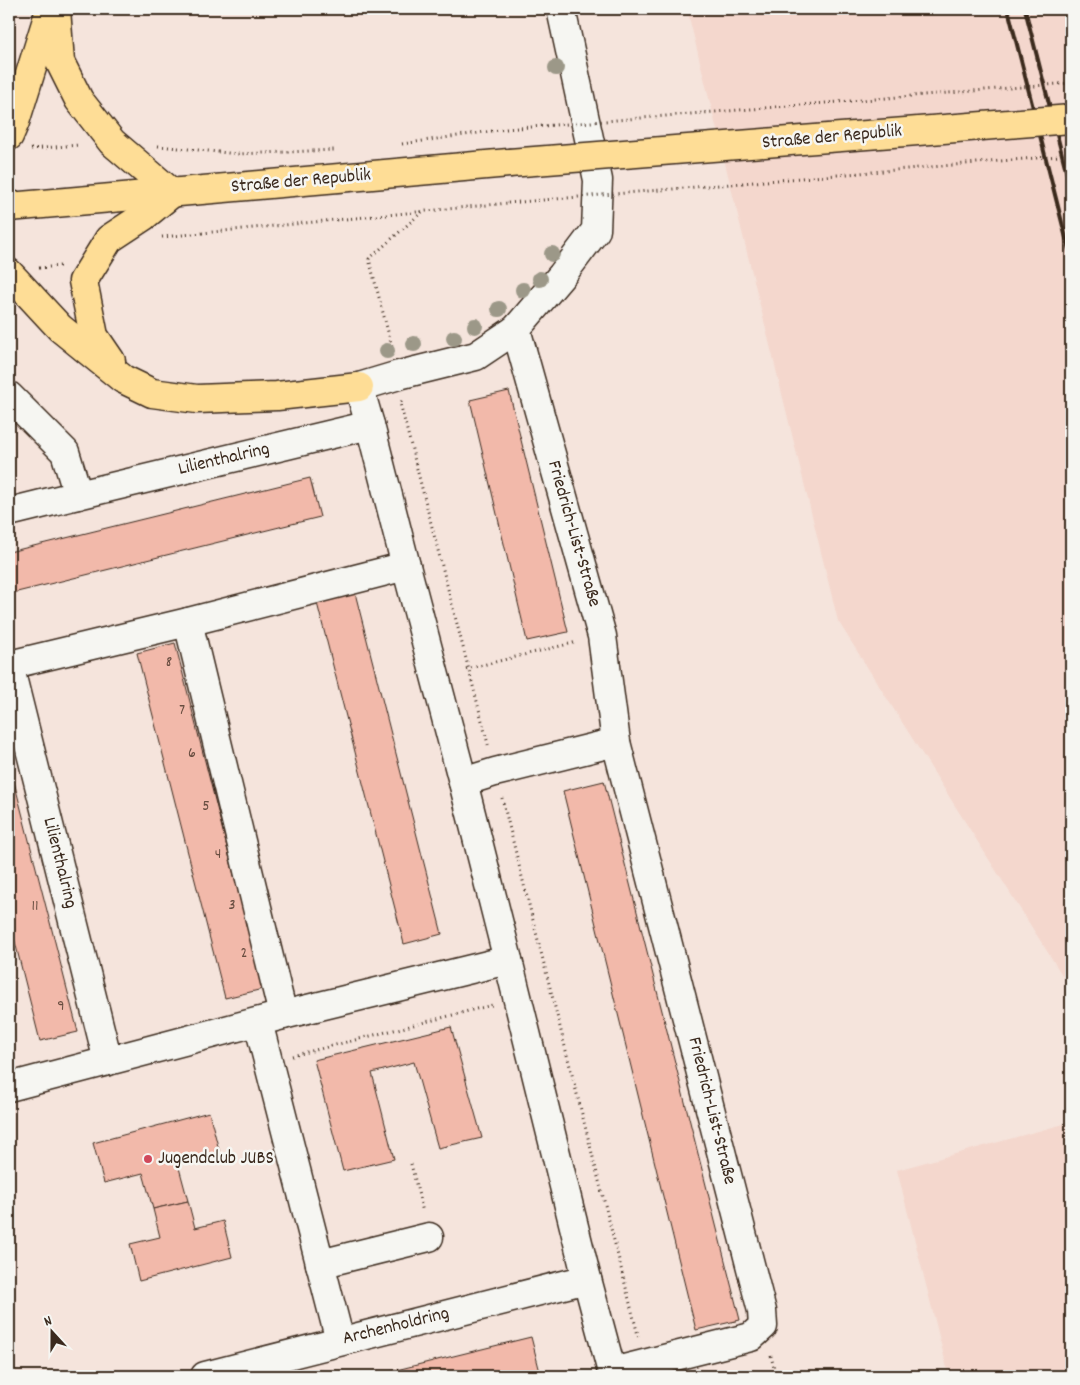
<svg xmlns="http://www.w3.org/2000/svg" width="1080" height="1385" font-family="Dekko,sans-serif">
<rect width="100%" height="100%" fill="#f5e4dc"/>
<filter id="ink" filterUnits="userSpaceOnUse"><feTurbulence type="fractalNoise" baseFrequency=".02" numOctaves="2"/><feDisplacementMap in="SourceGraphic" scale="10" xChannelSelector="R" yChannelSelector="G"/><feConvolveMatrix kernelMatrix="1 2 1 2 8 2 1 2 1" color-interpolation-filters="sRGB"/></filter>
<g filter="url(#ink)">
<g fill="#f4d7cd">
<path d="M 687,9 L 1071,9 L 1071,989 L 838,621 Z"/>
<path d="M 1071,1122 L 1071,1376 L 949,1376 L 897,1170 Z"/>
</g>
<g fill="#f2b9aa" stroke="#3b2a1e">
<path d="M 509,391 L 568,632 L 527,641 L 470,400 Z"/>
<path d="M 310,478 L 320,517 L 9,594 L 9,552 Z"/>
<path d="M 354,589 L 442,934 L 404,944 L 316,599 Z"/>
<path d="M 175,643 L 263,989 L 225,998 L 137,653 Z"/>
<path d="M 9,762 L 78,1032 L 40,1041 L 9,918 Z"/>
<path d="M 604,781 L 740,1320 L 696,1330 L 563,791 Z"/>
<path d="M 451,1027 L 482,1138 L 438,1148 L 414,1062 L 372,1073 L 394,1159 L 343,1171 L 314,1060 Z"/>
<path d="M 209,1112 L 220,1154 L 178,1164 L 188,1201 L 153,1209 L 143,1173 L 104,1183 L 93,1143 Z"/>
<path d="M 188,1201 L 195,1228 L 223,1221 L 232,1257 L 139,1281 L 130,1244 L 160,1237 L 153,1209 Z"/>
<path d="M 531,1337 L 541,1376 L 372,1376 Z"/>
</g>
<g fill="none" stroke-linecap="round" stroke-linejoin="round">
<g stroke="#3b2a1e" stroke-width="31">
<g id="minor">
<path d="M 561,9 L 598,180 L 596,230 L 562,275 L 516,329 L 476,356 L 399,375 L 359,387 L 370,425 L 406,566 L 463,782 L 508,960 L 587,1279 L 613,1376"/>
<path d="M 516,329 L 602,636 L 616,742 L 762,1311 L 763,1326 L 751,1337 L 612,1372"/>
<path d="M 9,396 L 65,452 L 78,495 L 9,512"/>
<path d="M 78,495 L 370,425"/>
<path d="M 188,622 L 283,1015"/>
<path d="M 9,665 L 188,622 L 406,566"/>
<path d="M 9,665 L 108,1061"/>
<path d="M 463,782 L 495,772 L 616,742"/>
<path d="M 258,1022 L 340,1341"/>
<path d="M 9,1087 L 283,1015 L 508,960"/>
<path d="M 320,1264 L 429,1237"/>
<path d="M 205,1376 L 587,1279"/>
</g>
</g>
<g stroke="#3b2a1e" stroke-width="31">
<g id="major">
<path d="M 56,9 L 60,62 L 79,100 L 112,142 L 172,193"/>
<path d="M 9,136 L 15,122 L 50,10"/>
<path d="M 9,207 L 509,163"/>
<path d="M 9,273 L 60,328 L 123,379 L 152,393 L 197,399 L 277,396 L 359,387"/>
<path d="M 111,361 L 94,336 L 83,281 L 109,239 L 144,216 L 172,193"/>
</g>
</g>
<g stroke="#3b2a1e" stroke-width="3" stroke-dasharray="1 4" stroke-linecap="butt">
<path d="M 402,144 L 506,129"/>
<path d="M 158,146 L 238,154 L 334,150"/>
<path d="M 31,149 L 79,145"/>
<path d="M 162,237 L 508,203"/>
<path d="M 39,268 L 60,266"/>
<path d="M 393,351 L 369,259 L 422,212"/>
<path d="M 402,401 L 400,403 L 489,748"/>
<path d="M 466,669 L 577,642"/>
<path d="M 502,798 L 639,1339"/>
<path d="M 292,1056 L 492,1005"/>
<path d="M 411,1164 L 423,1212"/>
<path d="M 771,1356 L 776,1376"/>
</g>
<use href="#minor" stroke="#f6f6f2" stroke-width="28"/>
<use href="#major" stroke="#fedd96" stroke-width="28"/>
<g stroke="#3b2a1e" stroke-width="4">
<path d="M 1008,9 L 1071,258"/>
<path d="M 1025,9 L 1071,190"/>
</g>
<g stroke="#3b2a1e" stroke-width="31" stroke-linecap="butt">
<path id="major-bridge" d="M 509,163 L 1071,119"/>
</g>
<g stroke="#3b2a1e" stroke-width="3" stroke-dasharray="1 4" stroke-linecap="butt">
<path d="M 506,129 L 1071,83"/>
<path d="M 508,203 L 1071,155"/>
</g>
<use href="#major-bridge" stroke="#fedd96" stroke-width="28"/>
</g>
<g fill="#9c9888">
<circle cx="556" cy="68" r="8"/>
<circle cx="552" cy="254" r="8"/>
<circle cx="540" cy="279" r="8"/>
<circle cx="523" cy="290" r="8"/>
<circle cx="499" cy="309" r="8"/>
<circle cx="475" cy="326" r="8"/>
<circle cx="454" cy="338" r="8"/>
<circle cx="414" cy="344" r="8"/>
<circle cx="387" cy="351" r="8"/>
</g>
</g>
<circle fill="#d1495b" stroke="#f6f6f2" stroke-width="2" cx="148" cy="1159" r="5"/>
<g text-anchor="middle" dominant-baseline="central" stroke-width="5" stroke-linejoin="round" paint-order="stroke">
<g font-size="16" fill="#694e41">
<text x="169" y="662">8</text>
<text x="182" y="710">7</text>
<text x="192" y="753">6</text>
<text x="206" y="806">5</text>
<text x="218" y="854">4</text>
<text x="232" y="905">3</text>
<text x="35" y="906">11</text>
<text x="244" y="953">2</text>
<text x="61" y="1006">9</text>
</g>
<g font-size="19" fill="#3b2a1e" stroke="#f6f6f2">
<text transform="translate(832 138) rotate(-5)">Straße der Republik</text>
<text transform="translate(301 182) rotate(-5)">Straße der Republik</text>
<text transform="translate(224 460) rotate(-13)">Lilienthalring</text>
<text transform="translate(573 534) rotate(74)">Friedrich-List-Straße</text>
<text transform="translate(59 863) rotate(76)">Lilienthalring</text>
<text transform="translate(711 1111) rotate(76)">Friedrich-List-Straße</text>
<text transform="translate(396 1327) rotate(-14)">Archenholdring</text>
</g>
<g font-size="19" fill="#3b2a1e" stroke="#f6f6f2" text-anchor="start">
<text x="158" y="1159">Jugendclub JUBS</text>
</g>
</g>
<rect width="1080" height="1385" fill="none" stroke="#f6f6f2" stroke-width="30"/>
<rect x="15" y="15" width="1050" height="1355" fill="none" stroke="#3b2a1e" stroke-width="2" filter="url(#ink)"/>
<g transform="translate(52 1332) rotate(339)" stroke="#f6f6f2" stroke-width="4" paint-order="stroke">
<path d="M0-4L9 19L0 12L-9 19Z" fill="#3b2a1e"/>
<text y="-8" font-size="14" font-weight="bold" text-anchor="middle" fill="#3b2a1e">N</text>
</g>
</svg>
